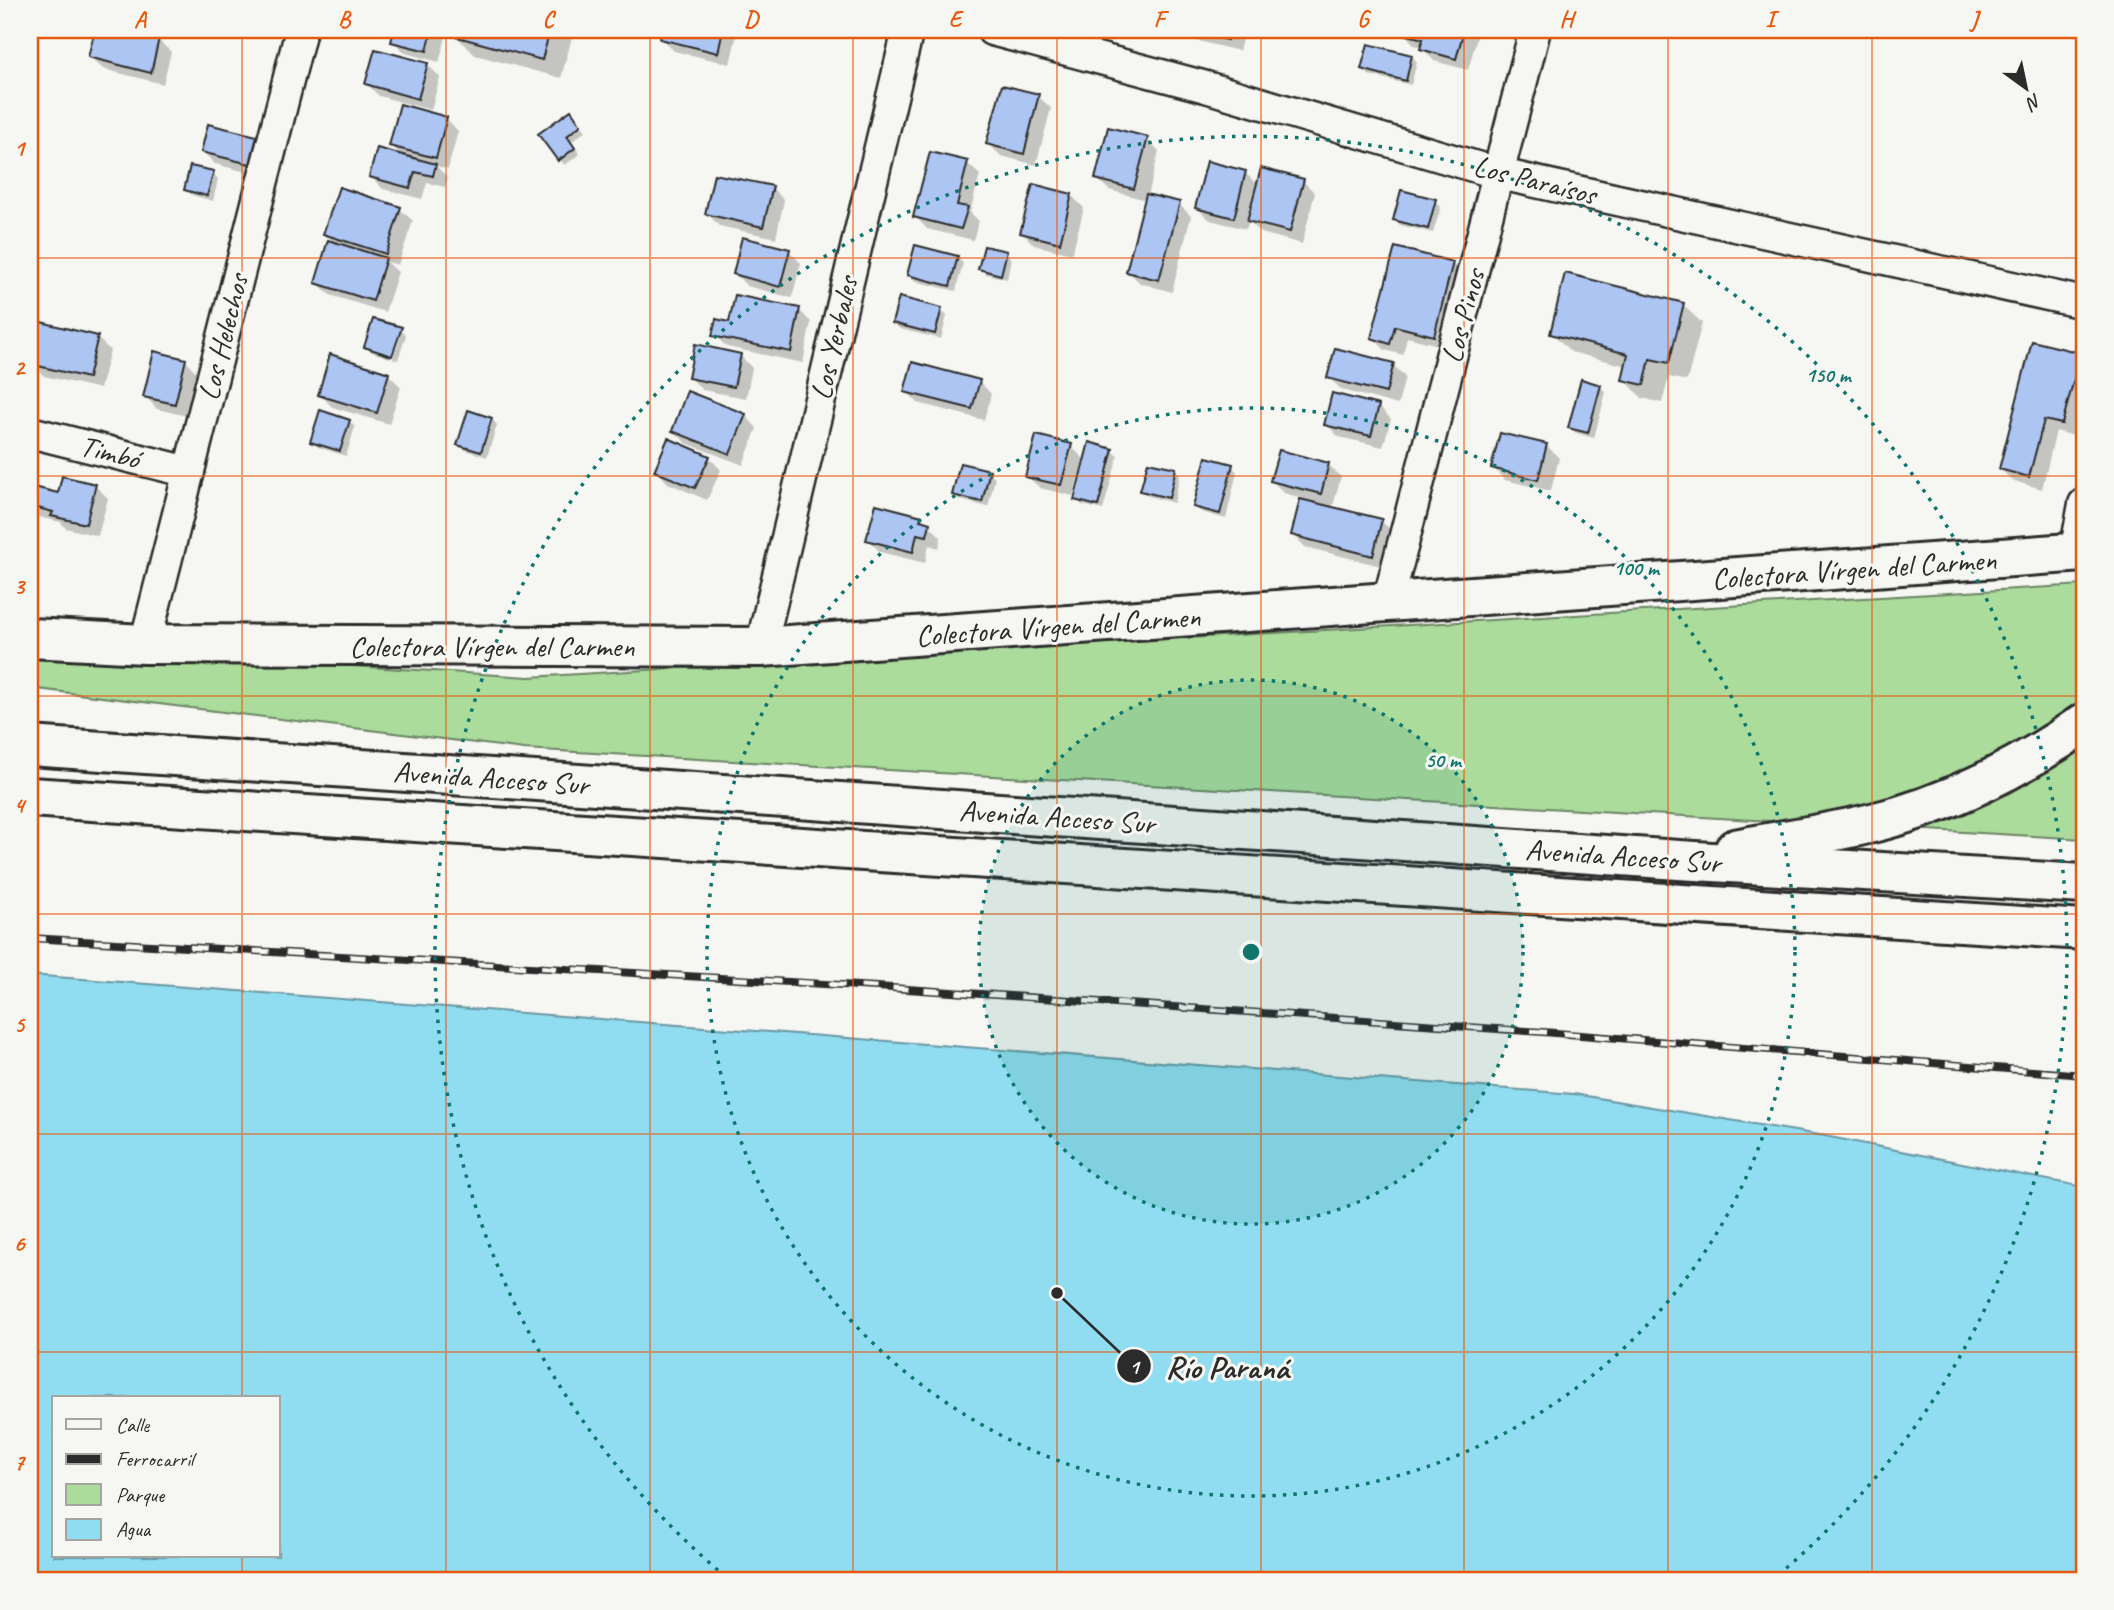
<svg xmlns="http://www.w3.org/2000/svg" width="2114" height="1610" font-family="Caveat,sans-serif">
<rect width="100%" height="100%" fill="#f6f6f2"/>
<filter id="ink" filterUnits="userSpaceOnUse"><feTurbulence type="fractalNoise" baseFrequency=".0143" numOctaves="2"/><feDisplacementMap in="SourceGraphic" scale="14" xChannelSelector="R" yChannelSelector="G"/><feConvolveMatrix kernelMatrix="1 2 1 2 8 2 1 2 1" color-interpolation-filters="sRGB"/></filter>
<g filter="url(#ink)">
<path fill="#abdc9c" stroke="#6b8464" stroke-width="2" d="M 2084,585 L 2084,839 L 524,749 L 30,688 L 30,646 L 529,677 Z"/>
<path fill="#90ddf1" stroke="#6896a2" stroke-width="2" fill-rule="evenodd" d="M 30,975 L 1574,1094 L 1825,1136 L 2084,1187 L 2084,1580 L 30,1580 ZM 54,1398 L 278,1398 L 278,1556 L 54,1556 Z"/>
<g fill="#0003">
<path d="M 97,30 L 118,30 L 158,40 L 171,52 L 163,84 L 103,69 L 90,57 Z"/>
<path d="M 396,30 L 448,30 L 439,62 L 405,53 L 393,41 Z"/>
<path d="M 458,30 L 574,30 L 561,78 L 475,55 L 456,36 Z"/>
<path d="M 664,30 L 738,30 L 730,64 L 674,51 L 661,38 Z"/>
<path d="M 1181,30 L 1245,30 L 1239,51 L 1190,39 Z"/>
<path d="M 1402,30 L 1479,30 L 1468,70 L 1434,61 L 1422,47 L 1414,45 Z"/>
<path d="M 1412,56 L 1417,62 L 1411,85 L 1369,75 L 1363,69 Z"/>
<path d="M 427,64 L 440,77 L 431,110 L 379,96 L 367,84 Z"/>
<path d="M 1038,96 L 1051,108 L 1036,165 L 1001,156 L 988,144 Z"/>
<path d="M 571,112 L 586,131 L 571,142 L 580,154 L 565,165 L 559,159 Z"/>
<path d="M 446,118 L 458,131 L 448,169 L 436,166 L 448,178 L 445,187 L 427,183 L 422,199 L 383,189 L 371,177 L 402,156 L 391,145 Z"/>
<path d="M 1147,138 L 1159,151 L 1148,196 L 1179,204 L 1191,216 L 1172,292 L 1140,283 L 1128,271 L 1146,200 L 1109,190 L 1096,178 Z"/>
<path d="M 269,140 L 274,179 L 215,164 L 203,152 Z"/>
<path d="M 967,163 L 980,175 L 970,212 L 979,221 L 973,240 L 927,229 L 915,216 Z"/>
<path d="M 213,173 L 218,179 L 213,201 L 192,195 L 186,190 Z"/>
<path d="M 1245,173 L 1258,185 L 1303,181 L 1315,193 L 1302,244 L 1261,233 L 1249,221 L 1246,229 L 1210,220 L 1197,208 Z"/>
<path d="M 772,188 L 784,200 L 776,238 L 719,226 L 707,213 Z"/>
<path d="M 340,189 L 400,209 L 413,221 L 398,265 L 387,262 L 398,272 L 385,312 L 330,295 L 317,283 L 337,245 L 325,233 Z"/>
<path d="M 1071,195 L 1084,208 L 1072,254 L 1034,245 L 1022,232 Z"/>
<path d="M 1435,201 L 1441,207 L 1433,233 L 1400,225 L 1395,219 Z"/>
<path d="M 789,251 L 801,263 L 792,298 L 747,286 L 735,274 Z"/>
<path d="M 1006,253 L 1011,259 L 1007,279 L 986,274 L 980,268 Z"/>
<path d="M 957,257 L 963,263 L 956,291 L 914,281 L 909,275 Z"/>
<path d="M 1452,263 L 1464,276 L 1446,347 L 1407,337 L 1403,355 L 1385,350 L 1373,338 Z"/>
<path d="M 1683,305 L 1702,323 L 1687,381 L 1669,377 L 1662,403 L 1642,398 L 1624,379 L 1627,366 L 1571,352 L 1552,333 Z"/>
<path d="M 799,310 L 811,322 L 803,363 L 727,347 L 714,335 Z"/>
<path d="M 941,310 L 947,316 L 941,339 L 900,329 L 894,323 Z"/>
<path d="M 401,329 L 390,358 L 372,352 L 366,347 Z"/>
<path d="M 402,331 L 406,335 L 398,360 L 393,359 Z"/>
<path d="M 97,338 L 110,350 L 100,389 L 44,376 L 32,363 Z"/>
<path d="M 2080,354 L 2084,359 L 2084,397 L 2074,436 L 2056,431 L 2042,489 L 2013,481 L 2000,469 Z"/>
<path d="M 740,355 L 752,368 L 746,398 L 702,390 L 690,377 Z"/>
<path d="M 185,360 L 197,373 L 187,416 L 157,409 L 145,396 Z"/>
<path d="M 1393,365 L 1405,377 L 1398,405 L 1342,390 L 1329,378 Z"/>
<path d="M 388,374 L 401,387 L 389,424 L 332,407 L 320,394 Z"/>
<path d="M 979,381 L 991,394 L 984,420 L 918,403 L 906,391 Z"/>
<path d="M 1600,386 L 1606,392 L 1594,438 L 1576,433 L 1570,427 Z"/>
<path d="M 1378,406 L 1391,419 L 1383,447 L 1339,437 L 1326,424 Z"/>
<path d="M 745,415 L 757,428 L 743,465 L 686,443 L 674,431 Z"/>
<path d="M 492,419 L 497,425 L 487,457 L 465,450 L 459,444 Z"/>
<path d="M 349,421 L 355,427 L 346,456 L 318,447 L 312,441 Z"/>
<path d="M 1501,435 L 1547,446 L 1559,458 L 1551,491 L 1505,480 L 1493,468 Z"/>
<path d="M 1071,446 L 1086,461 L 1112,450 L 1118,456 L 1103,510 L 1082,505 L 1076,499 L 1081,478 L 1078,478 L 1073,496 L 1040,488 L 1027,476 Z"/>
<path d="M 709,457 L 721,470 L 707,500 L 668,483 L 656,470 Z"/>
<path d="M 1328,464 L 1341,477 L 1332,509 L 1381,521 L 1394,533 L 1385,567 L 1305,547 L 1293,534 L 1302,498 L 1284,493 L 1272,481 Z"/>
<path d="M 1232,466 L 1237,472 L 1226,519 L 1201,512 L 1195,507 Z"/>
<path d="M 1175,470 L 1180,475 L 1174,503 L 1148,496 L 1142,490 Z"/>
<path d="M 989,472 L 995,478 L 988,507 L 960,500 L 954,495 Z"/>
<path d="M 95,486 L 108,498 L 98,536 L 66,528 L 60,522 L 34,516 L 30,511 L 30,488 L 59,495 Z"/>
<path d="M 921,517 L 941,537 L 939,548 L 929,545 L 925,563 L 880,552 L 868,539 Z"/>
</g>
<g fill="#adc5f3" stroke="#2b2b2b" stroke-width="2">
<path d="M 95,30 L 125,30 L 159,38 L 151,73 L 88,57 Z"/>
<path d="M 394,30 L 432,30 L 427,51 L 391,42 Z"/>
<path d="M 456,30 L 550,30 L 542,60 L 454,36 Z"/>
<path d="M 662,30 L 723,30 L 718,53 L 660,39 Z"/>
<path d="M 1186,30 L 1230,30 L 1227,40 Z"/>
<path d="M 1400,30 L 1464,30 L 1456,59 L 1420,49 L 1423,39 L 1400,33 Z"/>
<path d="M 1368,44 L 1412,55 L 1406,81 L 1361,69 Z"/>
<path d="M 375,49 L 428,63 L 418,99 L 365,84 Z"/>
<path d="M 1002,85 L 1039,94 L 1024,154 L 986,144 Z"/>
<path d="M 400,104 L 447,117 L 436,158 L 389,146 Z"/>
<path d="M 571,110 L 581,125 L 567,136 L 575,148 L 558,161 L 538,134 Z"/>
<path d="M 208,124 L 269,139 L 262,167 L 201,152 Z"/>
<path d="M 1108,127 L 1148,137 L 1134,189 L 1095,179 Z"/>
<path d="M 377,148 L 436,164 L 433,176 L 415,172 L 410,188 L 369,177 Z"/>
<path d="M 930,152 L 968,161 L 957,205 L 968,207 L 961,229 L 913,217 Z"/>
<path d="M 1207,161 L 1246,171 L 1234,218 L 1195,208 Z"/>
<path d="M 190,166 L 214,171 L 207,196 L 184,190 Z"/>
<path d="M 1261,168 L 1304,179 L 1290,232 L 1247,221 Z"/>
<path d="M 714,174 L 773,186 L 763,227 L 705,214 Z"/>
<path d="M 1033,184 L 1072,194 L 1060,243 L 1020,233 Z"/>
<path d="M 339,187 L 401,207 L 386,254 L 323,234 Z"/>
<path d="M 1401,190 L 1436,199 L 1428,229 L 1393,220 Z"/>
<path d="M 1146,194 L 1180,202 L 1159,280 L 1126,272 Z"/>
<path d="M 742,237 L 790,249 L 780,287 L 733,274 Z"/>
<path d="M 328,240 L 386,258 L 373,301 L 315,283 Z"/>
<path d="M 915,245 L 958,256 L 950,286 L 907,275 Z"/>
<path d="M 984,246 L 1007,251 L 1001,275 L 978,269 Z"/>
<path d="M 1395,247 L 1453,262 L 1434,336 L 1395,326 L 1390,344 L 1371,338 Z"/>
<path d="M 1565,273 L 1684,303 L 1669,363 L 1650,359 L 1644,385 L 1622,380 L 1628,354 L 1550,334 Z"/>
<path d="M 735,295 L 800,308 L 791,352 L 712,336 L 716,319 L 729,322 Z"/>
<path d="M 899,297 L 942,308 L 935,334 L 892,323 Z"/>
<path d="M 373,319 L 402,327 L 392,356 L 364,347 Z"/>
<path d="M 41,322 L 98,336 L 88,378 L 30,364 Z"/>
<path d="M 2032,341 L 2081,353 L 2062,424 L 2044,420 L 2029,477 L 1999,469 Z"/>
<path d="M 695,344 L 741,354 L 734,387 L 688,378 Z"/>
<path d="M 1335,348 L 1394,363 L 1386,393 L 1327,378 Z"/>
<path d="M 154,351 L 186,359 L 175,404 L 143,397 Z"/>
<path d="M 330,354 L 389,373 L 377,413 L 318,395 Z"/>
<path d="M 912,362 L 980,380 L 972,409 L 904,392 Z"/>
<path d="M 1581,379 L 1601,385 L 1588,433 L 1568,428 Z"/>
<path d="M 687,391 L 746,414 L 730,454 L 672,431 Z"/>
<path d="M 1332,393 L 1379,405 L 1371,436 L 1324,425 Z"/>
<path d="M 320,410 L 350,420 L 340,451 L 310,442 Z"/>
<path d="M 468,410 L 492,418 L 481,452 L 457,445 Z"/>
<path d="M 1500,433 L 1547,444 L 1538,480 L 1491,468 Z"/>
<path d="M 1036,435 L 1072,444 L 1061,485 L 1025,477 Z"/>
<path d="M 668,438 L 710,456 L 695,488 L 654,471 Z"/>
<path d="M 1089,442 L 1113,449 L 1098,506 L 1074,500 Z"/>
<path d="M 1279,450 L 1329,463 L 1321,494 L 1270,481 Z"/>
<path d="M 1206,457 L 1233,464 L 1220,514 L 1193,507 Z"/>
<path d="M 1148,462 L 1176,468 L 1169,498 L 1140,491 Z"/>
<path d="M 960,463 L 990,470 L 982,502 L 952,495 Z"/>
<path d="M 62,476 L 96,484 L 86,524 L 51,516 L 53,512 L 30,506 L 30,486 L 58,493 Z"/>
<path d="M 1300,499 L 1382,519 L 1373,556 L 1291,535 Z"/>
<path d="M 876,504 L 922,516 L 920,520 L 930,523 L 927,536 L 917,534 L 913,552 L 866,540 Z"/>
</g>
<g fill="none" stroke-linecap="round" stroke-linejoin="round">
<g stroke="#2b2b2b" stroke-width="35">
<g id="street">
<path d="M 992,30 L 1206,87 L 1500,174 L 2084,303"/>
<path d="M 30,432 L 189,472"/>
<path d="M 2075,553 L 2084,504"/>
<path d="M 1388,602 L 1535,30"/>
<path d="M 145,644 L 301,30"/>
<path d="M 761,647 L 908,30"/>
</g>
</g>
<g stroke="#2b2b2b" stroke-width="44">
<path id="secondary" d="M 30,638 L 145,644 L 761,647 L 2084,552"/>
</g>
<g stroke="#2b2b2b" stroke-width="44">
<g id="highway">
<path d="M 30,746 L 1679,860 L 2084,884"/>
<path d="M 30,797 L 2084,930"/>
<path d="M 1735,849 C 1780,840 1827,834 1872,823 C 1947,805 2022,767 2084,723"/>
</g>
</g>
<use href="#street" stroke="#f6f6f2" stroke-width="30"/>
<use href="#secondary" stroke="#f6f6f2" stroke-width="38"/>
<use href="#highway" stroke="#f6f6f2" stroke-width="38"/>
<g stroke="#2b2b2b" stroke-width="8">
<path id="rail" d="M 30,938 L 877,987 L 1543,1032 L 2084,1075"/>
</g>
<use href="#rail" stroke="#f6f6f2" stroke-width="5" stroke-dasharray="16" stroke-linecap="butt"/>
</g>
</g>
<path fill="none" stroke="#e8590c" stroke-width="2" stroke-opacity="0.55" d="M 242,30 L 242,1398M 446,30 L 446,1580M 650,30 L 650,1580M 853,30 L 853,1580M 1057,30 L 1057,1580M 1261,30 L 1261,1580M 1464,30 L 1464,1580M 1668,30 L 1668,1580M 1872,30 L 1872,1580M 30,258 L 2084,258M 30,476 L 2084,476M 30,696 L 2084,696M 30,914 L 2084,914M 30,1134 L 2084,1134M 30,1352 L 2084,1352M 242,1556 L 242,1580"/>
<circle cx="1251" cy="952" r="272" fill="#0f766e" fill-opacity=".12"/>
<g fill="none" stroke="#0f766e" stroke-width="3.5" stroke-dasharray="3.5 7">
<circle cx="1251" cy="952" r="272"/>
<circle cx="1251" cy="952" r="544"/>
<path d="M726 1577A816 816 0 1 1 1776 1577"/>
</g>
<g text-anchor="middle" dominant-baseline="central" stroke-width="6" stroke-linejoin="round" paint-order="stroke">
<g font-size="30" fill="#2b2b2b" stroke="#f6f6f2">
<text transform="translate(1535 180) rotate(14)">Los Paraísos</text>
<text transform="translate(1463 316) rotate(-75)">Los Pinos</text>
<text transform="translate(223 337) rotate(-76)">Los Helechos</text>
<text transform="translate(834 338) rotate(-77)">Los Yerbales</text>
<text transform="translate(110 452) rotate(14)">Timbó</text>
<text transform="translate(1854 569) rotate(-4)">Colectora Vírgen del Carmen</text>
<text transform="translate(1058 626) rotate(-4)">Colectora Vírgen del Carmen</text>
<text x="492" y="646">Colectora Vírgen del Carmen</text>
<text transform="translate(491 778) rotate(4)">Avenida Acceso Sur</text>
<text transform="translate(1057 817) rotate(4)">Avenida Acceso Sur</text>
<text transform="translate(1623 856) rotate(4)">Avenida Acceso Sur</text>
</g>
</g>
<circle cx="1251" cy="952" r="10" fill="#0f766e" stroke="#f6f6f2" stroke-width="3.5"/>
<g font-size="21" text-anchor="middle" font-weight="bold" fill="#0f766e" stroke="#f6f6f2" stroke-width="6" stroke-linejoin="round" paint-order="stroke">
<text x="1828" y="382">150 m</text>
<text x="1636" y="575">100 m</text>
<text x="1443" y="767">50 m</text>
</g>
<path fill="none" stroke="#2b2b2b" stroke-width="2.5" d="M1057 1293L1134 1366"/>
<g fill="#2b2b2b" stroke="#f6f6f2" stroke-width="2.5">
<circle cx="1057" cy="1293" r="7"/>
<circle cx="1134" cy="1366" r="18"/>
</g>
<g font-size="21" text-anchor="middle" font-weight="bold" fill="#fff">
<text x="1134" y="1374">1</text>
</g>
<g font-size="32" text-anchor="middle" font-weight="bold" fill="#2b2b2b" stroke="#f6f6f2" stroke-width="6" stroke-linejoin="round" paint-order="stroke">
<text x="1227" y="1378">Río Paraná</text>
</g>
<rect width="2114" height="1610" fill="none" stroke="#f6f6f2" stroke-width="77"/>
<rect x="52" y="1396" width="228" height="161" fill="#f6f6f2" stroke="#a5a5a2" stroke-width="2"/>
<rect x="66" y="1419" width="35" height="10" fill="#f6f6f2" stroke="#a5a5a2" stroke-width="2"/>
<text x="116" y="1432" font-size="21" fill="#2b2b2b">Calle</text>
<rect x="66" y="1454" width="35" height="10" fill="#2b2b2b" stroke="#a5a5a2" stroke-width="2"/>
<text x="116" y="1466" font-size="21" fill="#2b2b2b">Ferrocarril</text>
<rect x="66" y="1484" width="35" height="21" fill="#abdc9c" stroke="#a5a5a2" stroke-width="2"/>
<text x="116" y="1502" font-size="21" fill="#2b2b2b">Parque</text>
<rect x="66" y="1519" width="35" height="21" fill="#90ddf1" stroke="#a5a5a2" stroke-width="2"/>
<text x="116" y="1536" font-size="21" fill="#2b2b2b">Agua</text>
<g transform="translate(2026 88) rotate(147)" stroke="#f6f6f2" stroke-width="5" paint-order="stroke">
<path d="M0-5L12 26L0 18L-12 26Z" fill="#2b2b2b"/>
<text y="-10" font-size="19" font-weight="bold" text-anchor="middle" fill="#2b2b2b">N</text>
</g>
<rect x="38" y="38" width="2038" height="1534" fill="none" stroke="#e8590c" stroke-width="2.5"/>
<g font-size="23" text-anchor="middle" font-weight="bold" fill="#e8590c">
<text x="140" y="27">A</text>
<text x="344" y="27">B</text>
<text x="548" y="27">C</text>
<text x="751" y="27">D</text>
<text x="955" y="27">E</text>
<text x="1159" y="27">F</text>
<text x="1363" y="27">G</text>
<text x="1566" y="27">H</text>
<text x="1770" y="27">I</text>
<text x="1974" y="27">J</text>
<text x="19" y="156">1</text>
<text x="19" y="375">2</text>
<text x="19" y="594">3</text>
<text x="19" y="813">4</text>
<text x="19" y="1032">5</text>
<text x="19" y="1251">6</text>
<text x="19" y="1470">7</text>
</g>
</svg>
